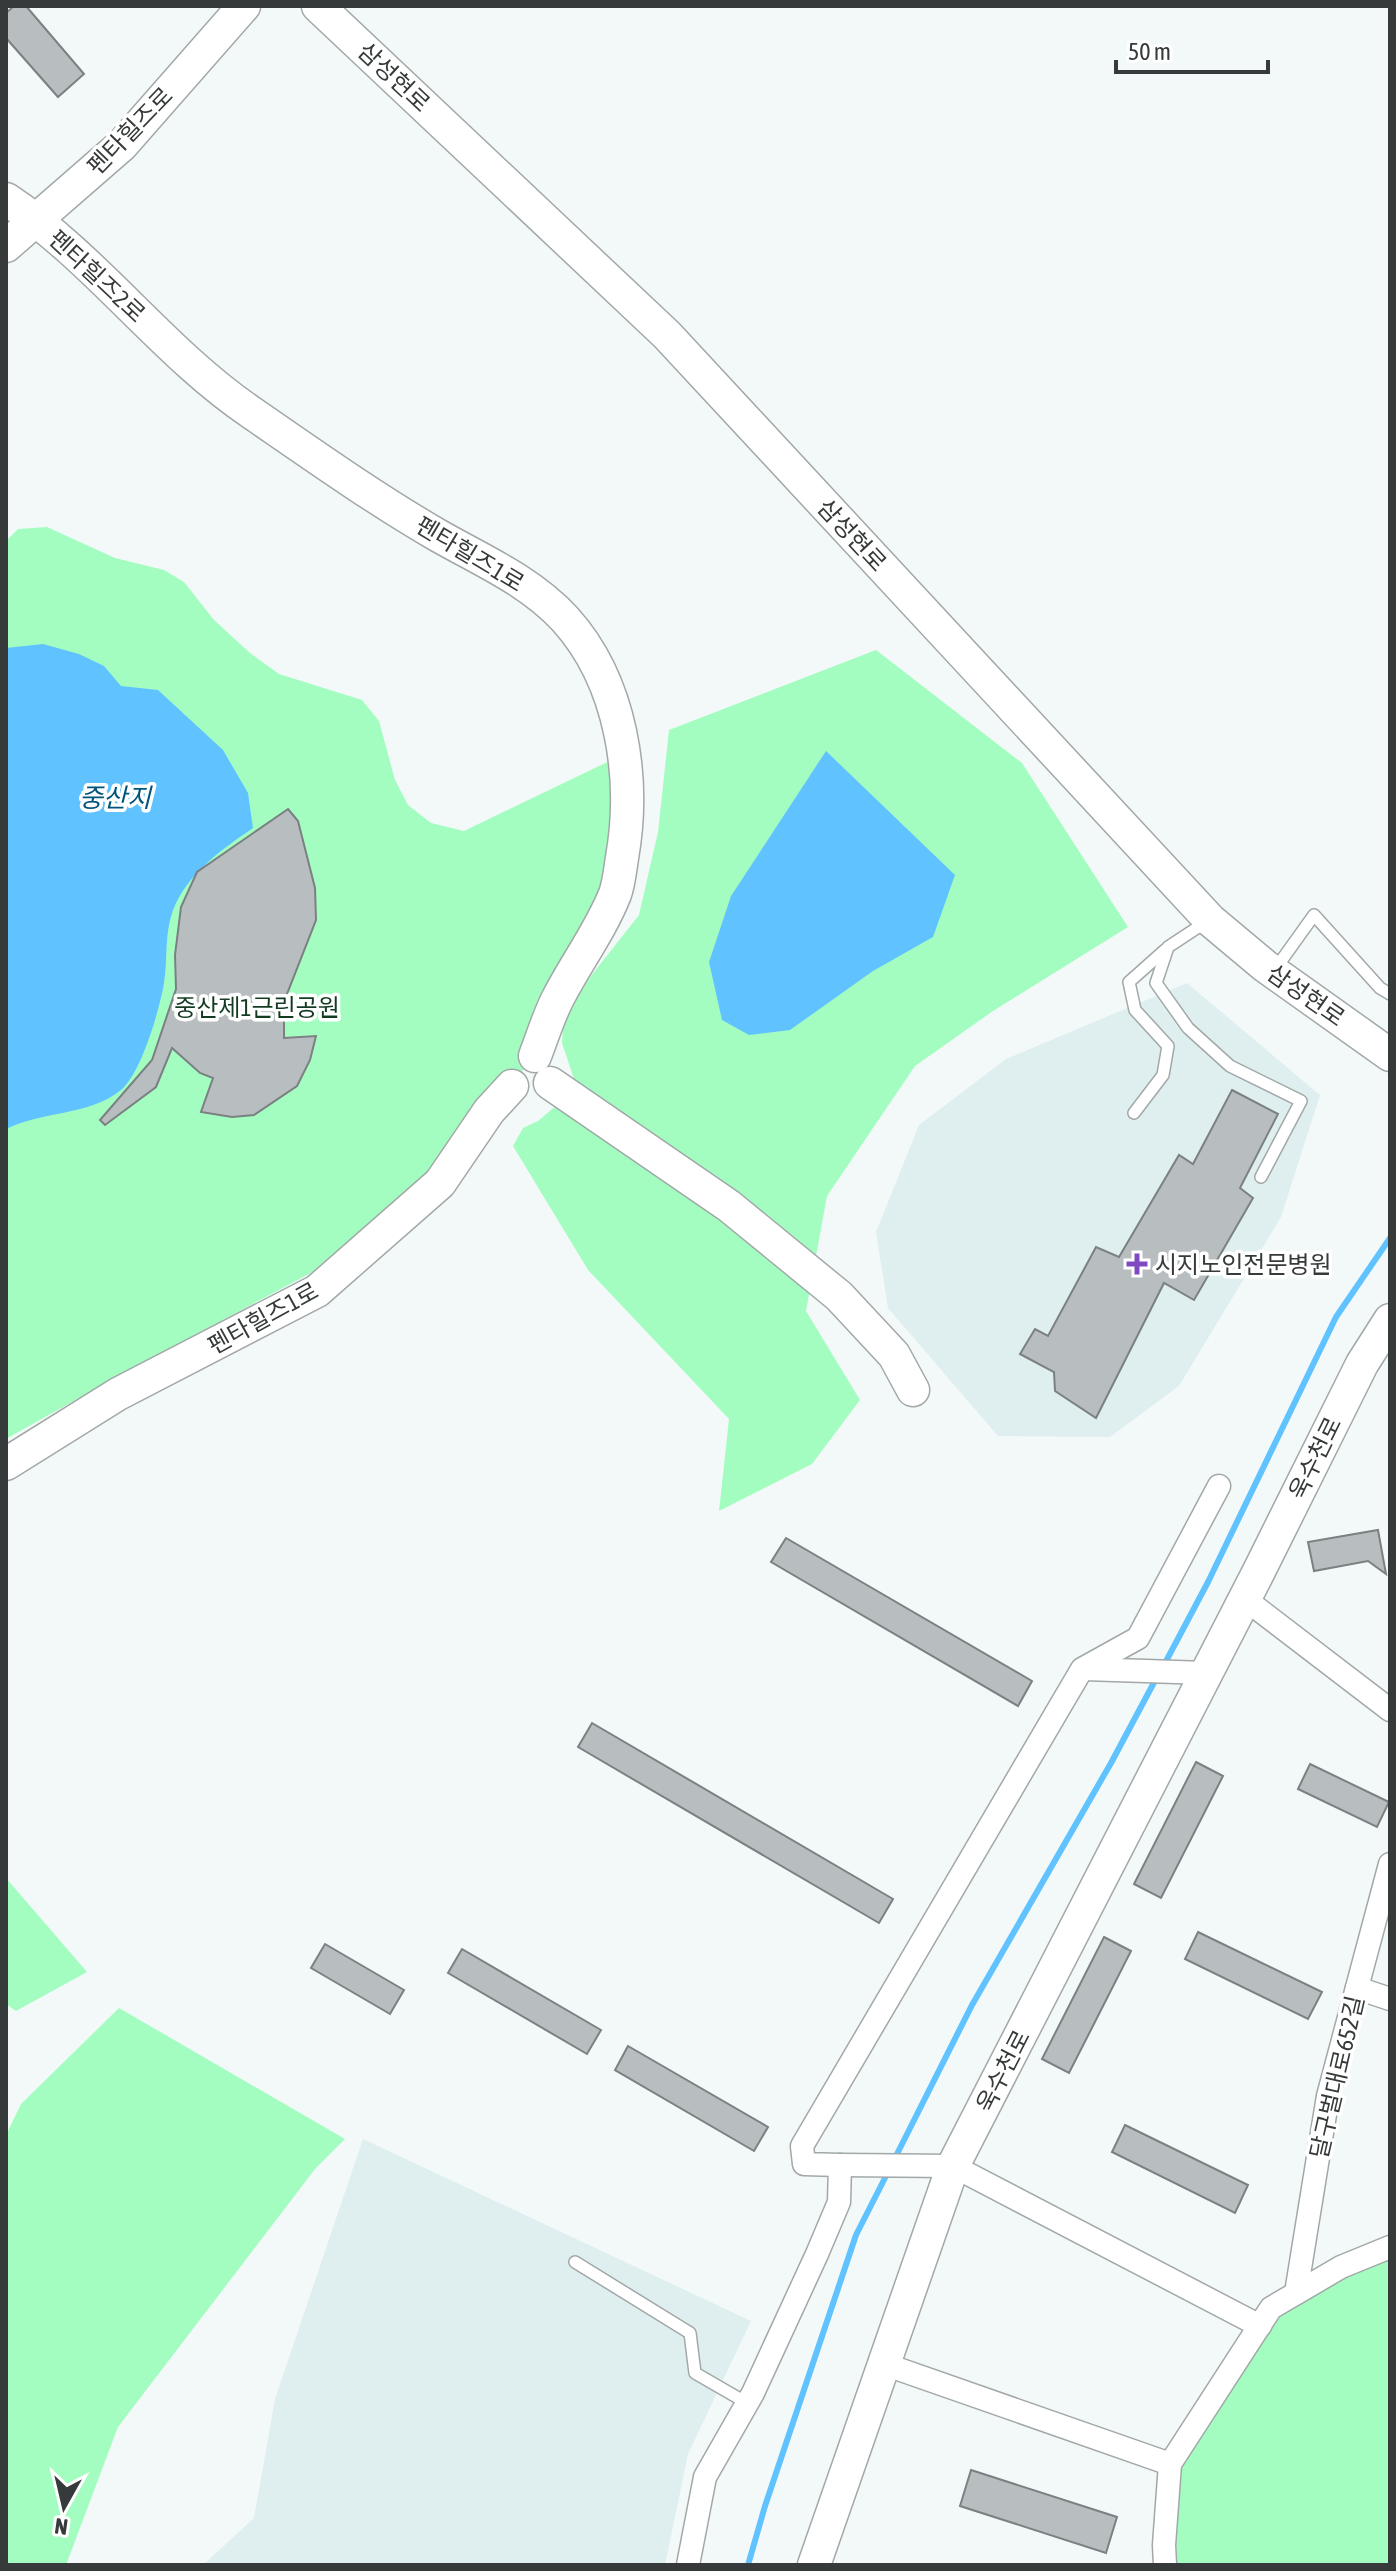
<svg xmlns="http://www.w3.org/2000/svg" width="1396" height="2571" font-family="'Asap Condensed','Noto Sans KR',sans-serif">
<rect width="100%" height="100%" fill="#f3f9f9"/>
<g fill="#dfeeee">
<path d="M 1187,983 L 1320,1095 L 1281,1217 L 1179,1386 L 1110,1437 L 998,1436 L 888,1308 L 876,1232 L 919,1125 L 1006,1059 Z"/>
<path d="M 363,2139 L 751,2321 L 688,2454 L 665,2565 L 203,2565 L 254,2518 L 275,2399 Z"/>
</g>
<g fill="#a3fdc1">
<path d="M 47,527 L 115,558 L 164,570 L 184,582 L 214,620 L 250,653 L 279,674 L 362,700 L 379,721 L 395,780 L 408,805 L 431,823 L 464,831 L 624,754 L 628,824 L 535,1056 L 382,1235 L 127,1371 L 6,1439 L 6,541 L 18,529 Z"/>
<path d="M 876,650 L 1022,763 L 1128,927 L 993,1011 L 915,1066 L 827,1196 L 806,1311 L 860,1400 L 812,1464 L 719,1511 L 729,1419 L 588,1270 L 513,1146 L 523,1128 L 538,1121 L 577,1088 L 562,1043 L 564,1010 L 639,915 L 658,832 L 669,730 Z"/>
<path d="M 6,1878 L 87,1972 L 16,2011 L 6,2004 Z"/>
<path d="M 119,2008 L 345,2139 L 315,2169 L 118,2427 L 66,2565 L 6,2565 L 6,2135 L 21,2104 Z"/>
<path d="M 1390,2247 L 1390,2565 L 1165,2565 L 1170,2464 L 1271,2308 Z"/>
</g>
<g fill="#60c3ff">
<path d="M 43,644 L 79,654 L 104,666 L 121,686 L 158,690 L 223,750 L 248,793 L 253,828 C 221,850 188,873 173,910 C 164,935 168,958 164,983 C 160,1008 141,1074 121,1090 C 89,1116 42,1111 6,1129 L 6,648 Z"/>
<path d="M 826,751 L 955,875 L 933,937 L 873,971 L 790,1030 L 749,1035 L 722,1020 L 709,962 L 731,896 Z"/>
</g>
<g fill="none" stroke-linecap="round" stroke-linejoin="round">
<g stroke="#60c3ff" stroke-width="6">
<path d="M 1164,1665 L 1208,1582 L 1336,1317 L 1390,1238"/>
<path d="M 894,2160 L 972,2005 L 1111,1763 L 1158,1675"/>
<path d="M 748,2565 L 765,2506 L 856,2235 L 889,2170"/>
</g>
</g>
<g fill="#b8bdbf" stroke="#7b8082" stroke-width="2">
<path d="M 14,6 L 26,6 L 84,74 L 58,97 L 6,38 L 6,13 Z"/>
<path d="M 288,809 L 298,821 L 315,888 L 316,920 L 280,1012 L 284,1018 L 284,1038 L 316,1036 L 310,1060 L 297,1086 L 254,1115 L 232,1117 L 201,1112 L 213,1078 L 200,1073 L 172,1048 L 156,1087 L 105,1125 L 100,1120 L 152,1060 L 176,989 L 175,955 L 181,907 L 197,872 Z"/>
<path d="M 1232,1090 L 1278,1114 L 1240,1188 L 1253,1198 L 1194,1300 L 1164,1283 L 1096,1418 L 1055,1391 L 1054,1372 L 1020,1354 L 1035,1329 L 1048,1336 L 1096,1247 L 1119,1257 L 1179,1155 L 1193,1164 Z"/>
<path d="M 1378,1530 L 1386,1574 L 1368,1561 L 1314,1571 L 1308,1542 Z"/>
<path d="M 786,1538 L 1032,1681 L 1018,1706 L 771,1562 Z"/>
<path d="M 592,1723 L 893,1899 L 879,1923 L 578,1747 Z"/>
<path d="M 1196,1762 L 1223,1776 L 1161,1898 L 1134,1884 Z"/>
<path d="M 1310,1764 L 1389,1802 L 1377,1827 L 1298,1789 Z"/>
<path d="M 1198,1932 L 1322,1992 L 1308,2019 L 1185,1959 Z"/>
<path d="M 1104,1937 L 1131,1951 L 1069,2073 L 1042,2059 Z"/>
<path d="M 325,1944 L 404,1990 L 390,2014 L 311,1968 Z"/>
<path d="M 462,1949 L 601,2030 L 587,2054 L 448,1973 Z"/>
<path d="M 628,2046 L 768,2127 L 754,2151 L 615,2070 Z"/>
<path d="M 1125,2125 L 1248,2185 L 1235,2213 L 1112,2152 Z"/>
<path d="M 971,2470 L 1117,2517 L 1106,2553 L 960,2506 Z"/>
</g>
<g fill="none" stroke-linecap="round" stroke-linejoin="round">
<g stroke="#a2a8a8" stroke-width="14">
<g id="lane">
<path d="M 1206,922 L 1168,947 L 1156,983 L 1188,1028 L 1230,1066 L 1301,1101 L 1261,1177"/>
<path d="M 1276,968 L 1314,915 L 1380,988 L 1390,994"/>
<path d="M 1134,1113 L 1163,1075 L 1168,1046 L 1135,1010 L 1129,982 L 1165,950"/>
<path d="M 575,2262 L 690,2333 L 695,2373 L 747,2403"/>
</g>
</g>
<g stroke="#a2a8a8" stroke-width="25">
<g id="street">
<path d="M 1245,1599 L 1390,1710"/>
<path d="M 1084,1669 L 1207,1673"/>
<path d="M 1357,1988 L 1390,1999"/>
<path d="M 840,2165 L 953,2166 L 1260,2326"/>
<path d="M 1296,2293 L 1328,2096 L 1390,1864"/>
<path d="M 884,2364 L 1170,2464"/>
<path d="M 688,2565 L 705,2477 L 753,2393 L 817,2254 L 839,2202 L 840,2165 L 804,2164 L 802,2146 L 1082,1669 L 1138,1638 L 1219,1486"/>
<path d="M 1165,2565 L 1164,2545 L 1170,2464 L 1271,2308 L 1341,2267 L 1390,2247"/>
</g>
</g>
<g stroke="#a2a8a8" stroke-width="35">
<g id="secondary">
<path d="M 318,6 L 667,335 L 1210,920 L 1265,966 L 1390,1055"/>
<path d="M 6,199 C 96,258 163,353 252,413 C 313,455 375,499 439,536 C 483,561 530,581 565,619 C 622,682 636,778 622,858 C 620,870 619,883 615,894 C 600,932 575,964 557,1000 C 548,1018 542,1038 535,1056"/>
<path d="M 6,246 L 122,145 L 244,6"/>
<path d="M 550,1083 L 729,1206 L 839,1296 L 894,1355 L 913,1390"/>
<path d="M 6,1464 L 118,1394 L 317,1291 L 440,1183 L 489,1111 L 512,1086"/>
<path d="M 814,2565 L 953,2166 L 1259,1571 L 1362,1364 L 1390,1320"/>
</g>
</g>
<use href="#lane" stroke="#fff" stroke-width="11"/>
<use href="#street" stroke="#fff" stroke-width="22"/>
<use href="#secondary" stroke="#fff" stroke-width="32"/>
</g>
<path fill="#7e49c1" stroke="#fff" stroke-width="3" d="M1133 1252h8v8h8v8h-8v8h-8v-8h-8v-8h8z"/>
<g text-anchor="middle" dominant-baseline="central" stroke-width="7" stroke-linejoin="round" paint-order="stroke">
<g font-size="24" fill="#373a3a" stroke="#fff">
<text transform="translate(394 77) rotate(43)">삼성현로</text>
<text transform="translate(130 131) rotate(-46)">펜타힐즈로</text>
<text transform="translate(97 276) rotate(43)">펜타힐즈2로</text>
<text transform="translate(852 535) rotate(47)">삼성현로</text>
<text transform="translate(470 554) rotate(31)">펜타힐즈1로</text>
<text transform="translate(1306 995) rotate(35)">삼성현로</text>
<text transform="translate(263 1318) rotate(-29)">펜타힐즈1로</text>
<text transform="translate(1315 1458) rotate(-64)">욱수천로</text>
<text transform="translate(1003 2071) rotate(-63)">욱수천로</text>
<text transform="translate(1337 2077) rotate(-77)">달구벌대로652길</text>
</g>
<g font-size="24" fill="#133b22" stroke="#fff">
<text x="257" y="1007">중산제1근린공원</text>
</g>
<g font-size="24" fill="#373a3a" stroke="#fff" text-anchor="start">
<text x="1155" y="1264">시지노인전문병원</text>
</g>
<g font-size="26" font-style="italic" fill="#01557b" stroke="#fff">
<text x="115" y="798">중산지</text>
</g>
</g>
<rect width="1396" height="2571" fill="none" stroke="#373a3a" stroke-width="16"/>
<g transform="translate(64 2507) rotate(188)" stroke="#ffffff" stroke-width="6" paint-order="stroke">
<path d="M0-6L14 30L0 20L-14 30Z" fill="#373a3a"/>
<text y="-12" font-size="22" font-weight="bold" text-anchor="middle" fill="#373a3a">N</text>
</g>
<path d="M1116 60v12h152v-12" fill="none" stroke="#373a3a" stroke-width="4"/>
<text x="1128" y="60" font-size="24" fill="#373a3a" stroke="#ffffff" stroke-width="6" paint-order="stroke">50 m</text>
</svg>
